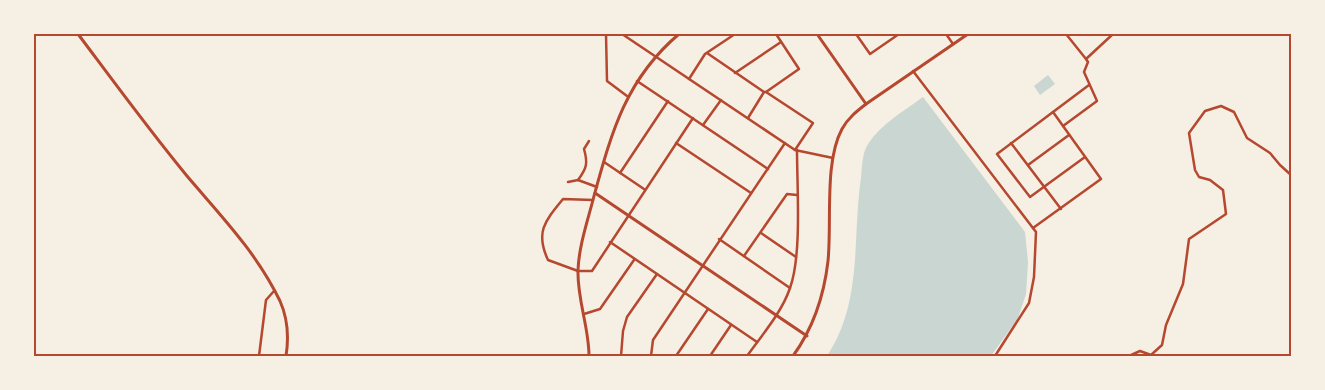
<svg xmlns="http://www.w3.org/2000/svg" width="1325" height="390" font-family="Mulish,sans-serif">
<rect width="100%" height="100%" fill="#f6efe4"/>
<g fill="#c9d6d2">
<path d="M 1048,75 L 1055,84 L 1040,95 L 1034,86 Z"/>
<path d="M 923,97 L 1025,232 L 1028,262 L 1026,294 L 1018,318 L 991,356 L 827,356 C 863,302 852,239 861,178 C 862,168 862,153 868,144 C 881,124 904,111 923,97 Z"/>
</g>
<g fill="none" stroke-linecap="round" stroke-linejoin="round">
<g stroke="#b5482f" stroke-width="2.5">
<path d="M 606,34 L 607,81 L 627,96"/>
<path d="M 622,34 L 795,150 L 833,158"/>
<path d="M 776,34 L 799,69 L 766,92 L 813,123 L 795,150"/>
<path d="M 856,34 L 870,54 L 899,34"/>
<path d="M 946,34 L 953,44"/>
<path d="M 1066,34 L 1086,59 L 1113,34"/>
<path d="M 707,53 L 764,92 L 766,92"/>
<path d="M 913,71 L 1036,232 L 1034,277 L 1029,303 L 995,356"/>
<path d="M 735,73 L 781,42"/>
<path d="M 689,79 L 705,54 L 735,34"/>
<path d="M 637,81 L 768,169"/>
<path d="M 1053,112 L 1089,85"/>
<path d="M 748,118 L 764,92"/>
<path d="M 703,125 L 721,100"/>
<path d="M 1063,126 L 1097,101 L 1084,72 L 1088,62 L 1086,59"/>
<path d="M 676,143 L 751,193"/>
<path d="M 1011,143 L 1061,209"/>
<path d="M 604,162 L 644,189"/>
<path d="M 1028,165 L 1069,135"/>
<path d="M 620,173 L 668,101"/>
<path d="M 578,180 C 587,168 588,163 584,149 L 589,141"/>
<path d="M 568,182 L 578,180 L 597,187"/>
<path d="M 593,200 L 563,199 C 545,221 535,232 548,260 L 578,271 L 592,271 L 693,118"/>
<path d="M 1033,228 L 1101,179 L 1053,112 L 997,154 L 1030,197 L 1085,157"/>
<path d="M 761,233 L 796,257"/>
<path d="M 719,239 L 790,288"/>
<path d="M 610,242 L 757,342"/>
<path d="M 744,256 L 787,194 L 797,195"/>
<path d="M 584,314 L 600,309 L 634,260"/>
<path d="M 259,356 L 266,300 L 274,291"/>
<path d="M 621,356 L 623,331 L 627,317 L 657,274"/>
<path d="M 651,356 L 653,340 L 785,143"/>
<path d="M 676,356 L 708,309"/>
<path d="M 710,356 L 731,325"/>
<path d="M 747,356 C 762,335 782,312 790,288 C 802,255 797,188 797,150"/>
<path d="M 1129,356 L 1140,351 L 1151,355 L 1162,345 L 1166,325 L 1183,284 L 1189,239 L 1226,214 L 1223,190 L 1210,180 L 1199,177 L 1195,170 L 1189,133 L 1205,111 L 1221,106 L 1234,112 L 1247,138 L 1270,153 L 1280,165 L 1291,175"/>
</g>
<g stroke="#b5482f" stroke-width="3">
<path d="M 595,193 L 807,336"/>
<path d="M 589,356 C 589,327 577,299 578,270 C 579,245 588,220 594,196 C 612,131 626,79 679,34"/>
<path d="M 793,356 C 814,327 824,296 828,261 C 832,222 824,162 842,129 C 848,118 857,111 866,104"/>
</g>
<g stroke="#b5482f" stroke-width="3">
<path d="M 78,34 C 114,82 149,130 187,176 C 221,216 257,253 280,301 C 288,319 289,337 286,356"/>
<path d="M 817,34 L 866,104 L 968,34"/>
</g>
</g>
<rect width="1325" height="390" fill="none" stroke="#f6efe4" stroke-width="70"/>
<rect x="35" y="35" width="1255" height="320" fill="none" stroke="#b5482f" stroke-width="2"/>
</svg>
